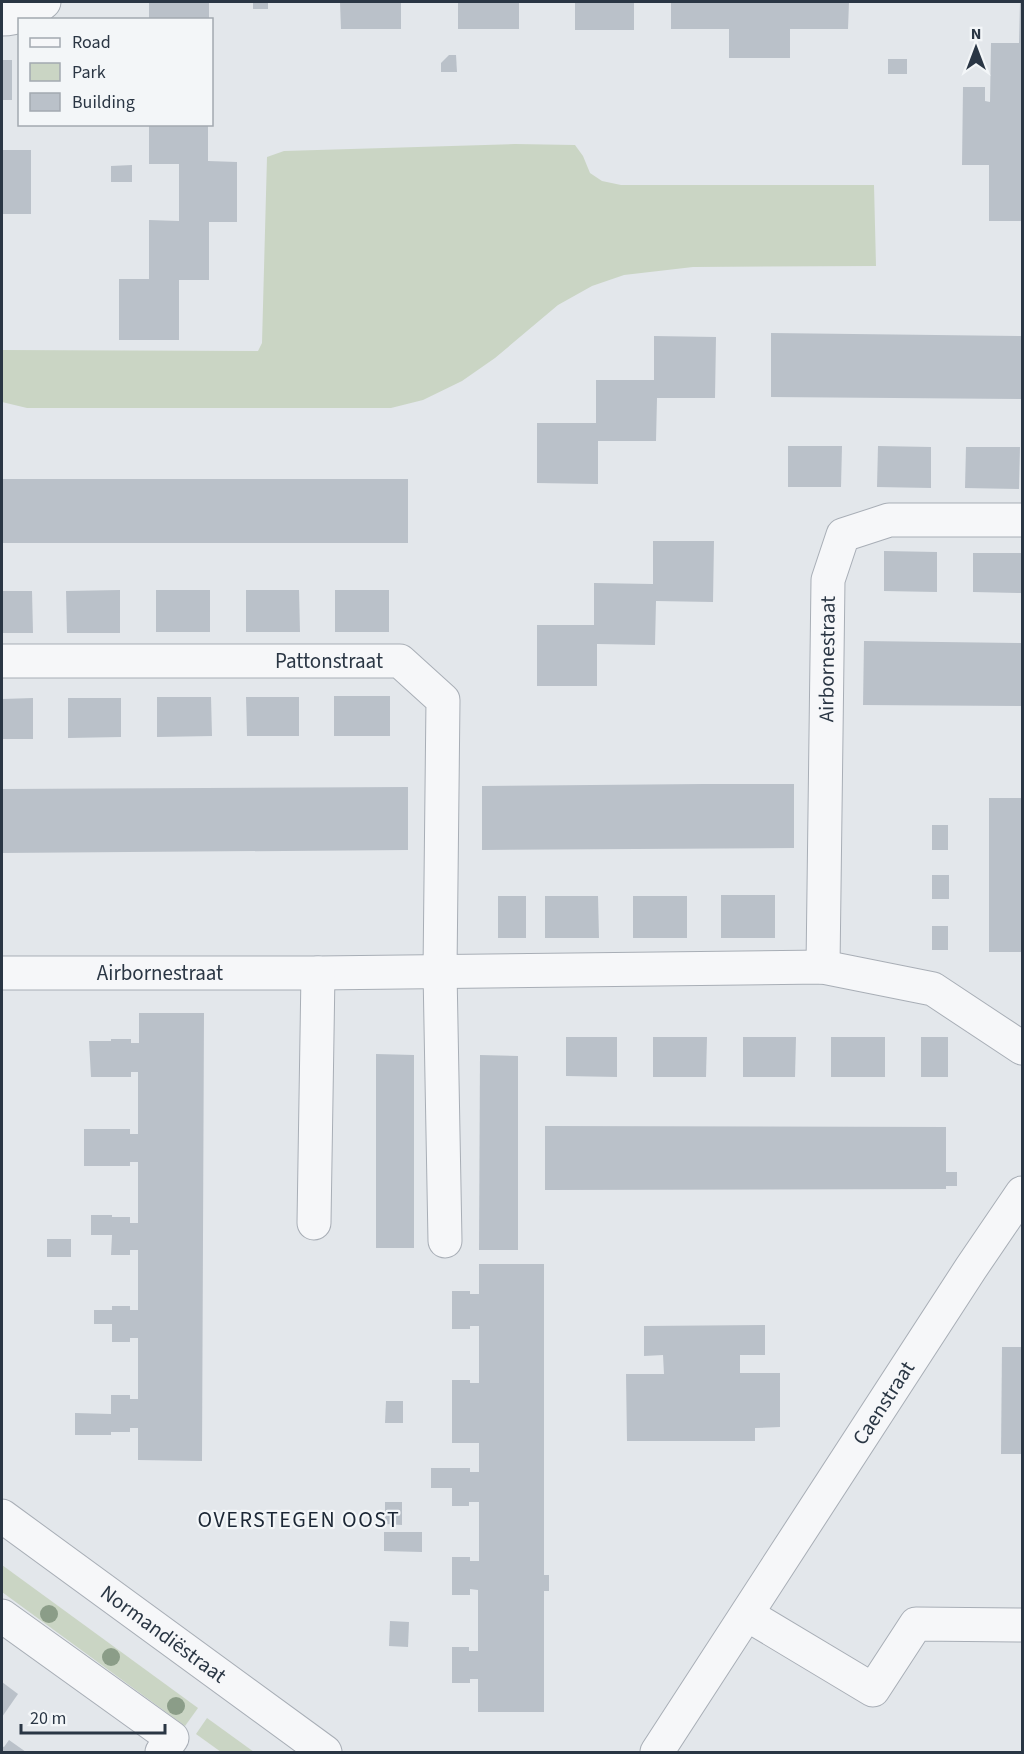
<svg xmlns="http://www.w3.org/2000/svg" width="1024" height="1754" font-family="'Source Sans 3',sans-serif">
<rect width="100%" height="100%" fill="#e3e7eb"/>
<g fill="#cad5c4">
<path d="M 515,144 L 575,145 L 583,156 L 590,173 L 602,181 L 621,185 L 874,185 L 876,266 L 693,267 L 624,275 L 592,286 L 558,305 L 495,358 L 462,381 L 423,400 L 391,408 L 27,408 L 2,402 L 2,350 L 258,351 L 262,343 L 267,157 L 284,151 Z"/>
<path d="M 2,1565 L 198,1708 L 185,1726 L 2,1592 Z"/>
<path d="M 207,1718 L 254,1752 L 221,1752 L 196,1734 Z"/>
</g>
<g fill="#bac1c9">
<rect x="149" y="2" width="60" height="18"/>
<rect x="253" y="2" width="15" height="7"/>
<path d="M 340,2 L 401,2 L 401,29 L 341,29 Z"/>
<rect x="458" y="2" width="61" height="27"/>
<rect x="575" y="2" width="59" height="28"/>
<path d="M 671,2 L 849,2 L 848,29 L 790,29 L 790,58 L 729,58 L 729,29 L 671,29 Z"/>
<path d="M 1020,2 L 1022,2 L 1021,160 L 1022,160 L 1022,221 L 989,221 L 989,165 L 962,165 L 963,87 L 985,87 L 985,101 L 990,102 L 991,43 L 1019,43 Z"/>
<path d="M 449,55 L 456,55 L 457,72 L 441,72 L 441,63 Z"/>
<rect x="888" y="59" width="19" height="15"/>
<rect x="2" y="60" width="10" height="40"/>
<path d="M 149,124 L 208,124 L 208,161 L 237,162 L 237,222 L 209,222 L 209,280 L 179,280 L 179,340 L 119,340 L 119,279 L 149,279 L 149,220 L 179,221 L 179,164 L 149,164 Z"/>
<rect x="2" y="150" width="29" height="64"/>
<path d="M 132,165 L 132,182 L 111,182 L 111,166 Z"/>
<path d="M 771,333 L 1022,336 L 1022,399 L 771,397 Z"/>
<path d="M 654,336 L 716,337 L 715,398 L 657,398 L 656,441 L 598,441 L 598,484 L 537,483 L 537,423 L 596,423 L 596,380 L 654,380 Z"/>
<path d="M 788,446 L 842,446 L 841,487 L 788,487 Z"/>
<path d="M 878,446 L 931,447 L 931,488 L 877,487 Z"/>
<path d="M 966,447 L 1020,447 L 1019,489 L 965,488 Z"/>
<rect x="2" y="479" width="406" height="64"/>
<path d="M 653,541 L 714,541 L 713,602 L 656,601 L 655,645 L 597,644 L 597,686 L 537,686 L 537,625 L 594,625 L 594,583 L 653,584 Z"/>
<path d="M 884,551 L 937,552 L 937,592 L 884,591 Z"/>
<path d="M 973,553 L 1022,553 L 1022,593 L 973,592 Z"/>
<path d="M 120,590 L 120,633 L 67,633 L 66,591 Z"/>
<rect x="156" y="590" width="54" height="42"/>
<path d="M 246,590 L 299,590 L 300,632 L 246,632 Z"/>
<rect x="335" y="590" width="54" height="42"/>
<path d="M 2,591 L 32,591 L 33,633 L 2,633 Z"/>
<path d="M 864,641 L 1022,643 L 1022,706 L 863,705 Z"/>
<rect x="334" y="696" width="56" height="40"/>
<path d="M 157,697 L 211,697 L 212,736 L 157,737 Z"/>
<path d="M 246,697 L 299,697 L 299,736 L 247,736 Z"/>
<path d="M 33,698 L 33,739 L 2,739 L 2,699 Z"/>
<path d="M 68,698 L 121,698 L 121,737 L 68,738 Z"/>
<path d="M 703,784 L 794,784 L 794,848 L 482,850 L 482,786 Z"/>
<path d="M 408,787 L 408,850 L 2,853 L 2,789 Z"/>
<rect x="989" y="798" width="33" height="154"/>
<rect x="932" y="825" width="16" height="25"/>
<rect x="932" y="875" width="17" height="24"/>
<rect x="721" y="895" width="54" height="43"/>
<rect x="498" y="896" width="28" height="42"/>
<path d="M 545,896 L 598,896 L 599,938 L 545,938 Z"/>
<rect x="633" y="896" width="54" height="42"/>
<rect x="932" y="926" width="16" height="24"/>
<path d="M 139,1013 L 204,1013 L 202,1461 L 138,1460 L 138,1428 L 130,1428 L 130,1432 L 111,1432 L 111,1435 L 75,1435 L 75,1413 L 111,1414 L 111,1395 L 130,1395 L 130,1399 L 138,1399 L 138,1338 L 130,1338 L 130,1342 L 112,1342 L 112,1324 L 94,1324 L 94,1310 L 112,1310 L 112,1306 L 130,1306 L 130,1310 L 138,1310 L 138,1250 L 130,1250 L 130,1255 L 111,1255 L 112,1235 L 91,1235 L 91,1215 L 112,1215 L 112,1217 L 130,1217 L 130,1223 L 138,1223 L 138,1162 L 130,1162 L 130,1166 L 84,1166 L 84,1129 L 130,1129 L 130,1134 L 138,1134 L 138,1072 L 131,1072 L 131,1077 L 91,1077 L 89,1041 L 111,1041 L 111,1039 L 131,1039 L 131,1043 L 139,1043 Z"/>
<path d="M 566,1037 L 617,1037 L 617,1077 L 566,1076 Z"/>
<path d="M 653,1037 L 707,1037 L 706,1077 L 653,1077 Z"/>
<path d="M 743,1037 L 796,1037 L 795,1077 L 743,1077 Z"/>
<rect x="831" y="1037" width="54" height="40"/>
<rect x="921" y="1037" width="27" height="40"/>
<path d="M 376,1054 L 414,1055 L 414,1248 L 376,1248 Z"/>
<path d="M 480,1055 L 518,1056 L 518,1250 L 479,1250 Z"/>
<path d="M 545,1126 L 946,1127 L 946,1172 L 957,1172 L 957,1186 L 946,1186 L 946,1189 L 545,1190 Z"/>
<rect x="47" y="1239" width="24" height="18"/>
<path d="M 479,1264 L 544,1264 L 544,1575 L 549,1575 L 549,1591 L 544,1591 L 544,1712 L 478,1712 L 478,1679 L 470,1679 L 470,1683 L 452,1683 L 452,1647 L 469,1647 L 469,1651 L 478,1651 L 478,1590 L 470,1589 L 470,1595 L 452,1595 L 452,1557 L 470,1557 L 470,1561 L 479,1561 L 479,1502 L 469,1502 L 469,1506 L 452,1506 L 452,1488 L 431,1488 L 431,1468 L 470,1468 L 470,1472 L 479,1472 L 479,1443 L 452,1443 L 452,1380 L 470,1380 L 470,1383 L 479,1383 L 479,1326 L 470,1326 L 470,1329 L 452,1329 L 452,1291 L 470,1291 L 470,1294 L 479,1294 Z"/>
<path d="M 765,1325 L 765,1355 L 740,1355 L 740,1373 L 780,1373 L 780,1427 L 755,1428 L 755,1441 L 627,1441 L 626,1374 L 664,1374 L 663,1355 L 644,1356 L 644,1326 Z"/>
<path d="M 1002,1347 L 1022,1347 L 1022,1454 L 1001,1454 Z"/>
<path d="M 386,1401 L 403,1401 L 403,1423 L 385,1423 Z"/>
<path d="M 385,1502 L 402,1502 L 402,1525 L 385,1524 Z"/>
<path d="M 384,1532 L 422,1532 L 422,1552 L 384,1551 Z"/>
<path d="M 390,1621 L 409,1622 L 408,1647 L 389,1646 Z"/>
<path d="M 2,1682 L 18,1694 L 2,1717 Z"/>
<path d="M 9,1740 L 26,1752 L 2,1752 L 2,1746 L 4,1747 Z"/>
</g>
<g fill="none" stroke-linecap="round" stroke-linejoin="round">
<g stroke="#a8aeb6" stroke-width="35">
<g id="minor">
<path d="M 2,19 C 17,19 33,12 44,2"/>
<path id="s1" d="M 2,661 L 400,661 L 443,700 L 440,971 L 445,1241"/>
<path id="s2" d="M 823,967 L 828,580 L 843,535 L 889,520 L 1022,520"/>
<path id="s3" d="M 2,973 L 318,973 L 823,967 L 933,989 L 1022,1048"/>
<path d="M 314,1223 L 318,973"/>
<path d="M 748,1615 L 873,1690 L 916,1624 L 1022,1625"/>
<path d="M 2,1616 L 172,1738 L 162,1752"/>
<path id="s4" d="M 657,1752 L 971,1268 L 1022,1193"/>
</g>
</g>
<g stroke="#a8aeb6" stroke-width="35">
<g id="tertiary">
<path id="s5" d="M 2,1516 L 325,1752"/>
</g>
</g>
<use href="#minor" stroke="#f6f7f9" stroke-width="33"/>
<use href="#tertiary" stroke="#f6f7f9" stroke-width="33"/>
</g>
<g fill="#8b9d88">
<circle cx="49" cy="1614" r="9"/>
<circle cx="111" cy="1657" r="9"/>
<circle cx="176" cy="1706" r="9"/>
</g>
<g text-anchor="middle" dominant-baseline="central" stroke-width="4.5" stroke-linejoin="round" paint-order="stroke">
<g font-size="21" fill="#2a3644" stroke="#f3f6f8">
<text stroke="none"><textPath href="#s2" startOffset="308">Airbornestraat</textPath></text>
<text stroke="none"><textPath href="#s1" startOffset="327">Pattonstraat</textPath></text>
<text stroke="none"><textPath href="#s3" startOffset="158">Airbornestraat</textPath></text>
<text stroke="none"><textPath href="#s4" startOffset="416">Caenstraat</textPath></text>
<text stroke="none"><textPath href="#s5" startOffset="200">Normandiëstraat</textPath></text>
</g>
<g font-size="22" letter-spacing="1.5" fill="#1c2735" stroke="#f3f6f8">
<text x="299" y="1520">OVERSTEGEN OOST</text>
</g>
</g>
<rect width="1024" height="1754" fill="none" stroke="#2a3644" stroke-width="6"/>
<rect x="18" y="18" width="195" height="108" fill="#f3f6f8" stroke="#a3a9b0" stroke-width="1.5"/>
<rect x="30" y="38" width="30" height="9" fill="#f6f7f9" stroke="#a3a9b0" stroke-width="1.5"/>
<text x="72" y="48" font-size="18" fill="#2a3644">Road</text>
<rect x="30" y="63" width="30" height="18" fill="#cad5c4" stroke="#a3a9b0" stroke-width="1.5"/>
<text x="72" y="78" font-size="18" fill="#2a3644">Park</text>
<rect x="30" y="93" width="30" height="18" fill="#bac1c9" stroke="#a3a9b0" stroke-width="1.5"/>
<text x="72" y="108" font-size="18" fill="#2a3644">Building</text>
<g transform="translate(976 48)" stroke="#f3f6f8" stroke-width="4.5" paint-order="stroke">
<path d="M0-4.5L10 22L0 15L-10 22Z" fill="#2a3644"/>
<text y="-9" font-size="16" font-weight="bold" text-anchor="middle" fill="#2a3644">N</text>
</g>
<path d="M21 1724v9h144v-9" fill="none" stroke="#2a3644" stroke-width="3"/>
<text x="30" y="1724" font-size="18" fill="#2a3644" stroke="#f3f6f8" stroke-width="4.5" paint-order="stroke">20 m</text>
</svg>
